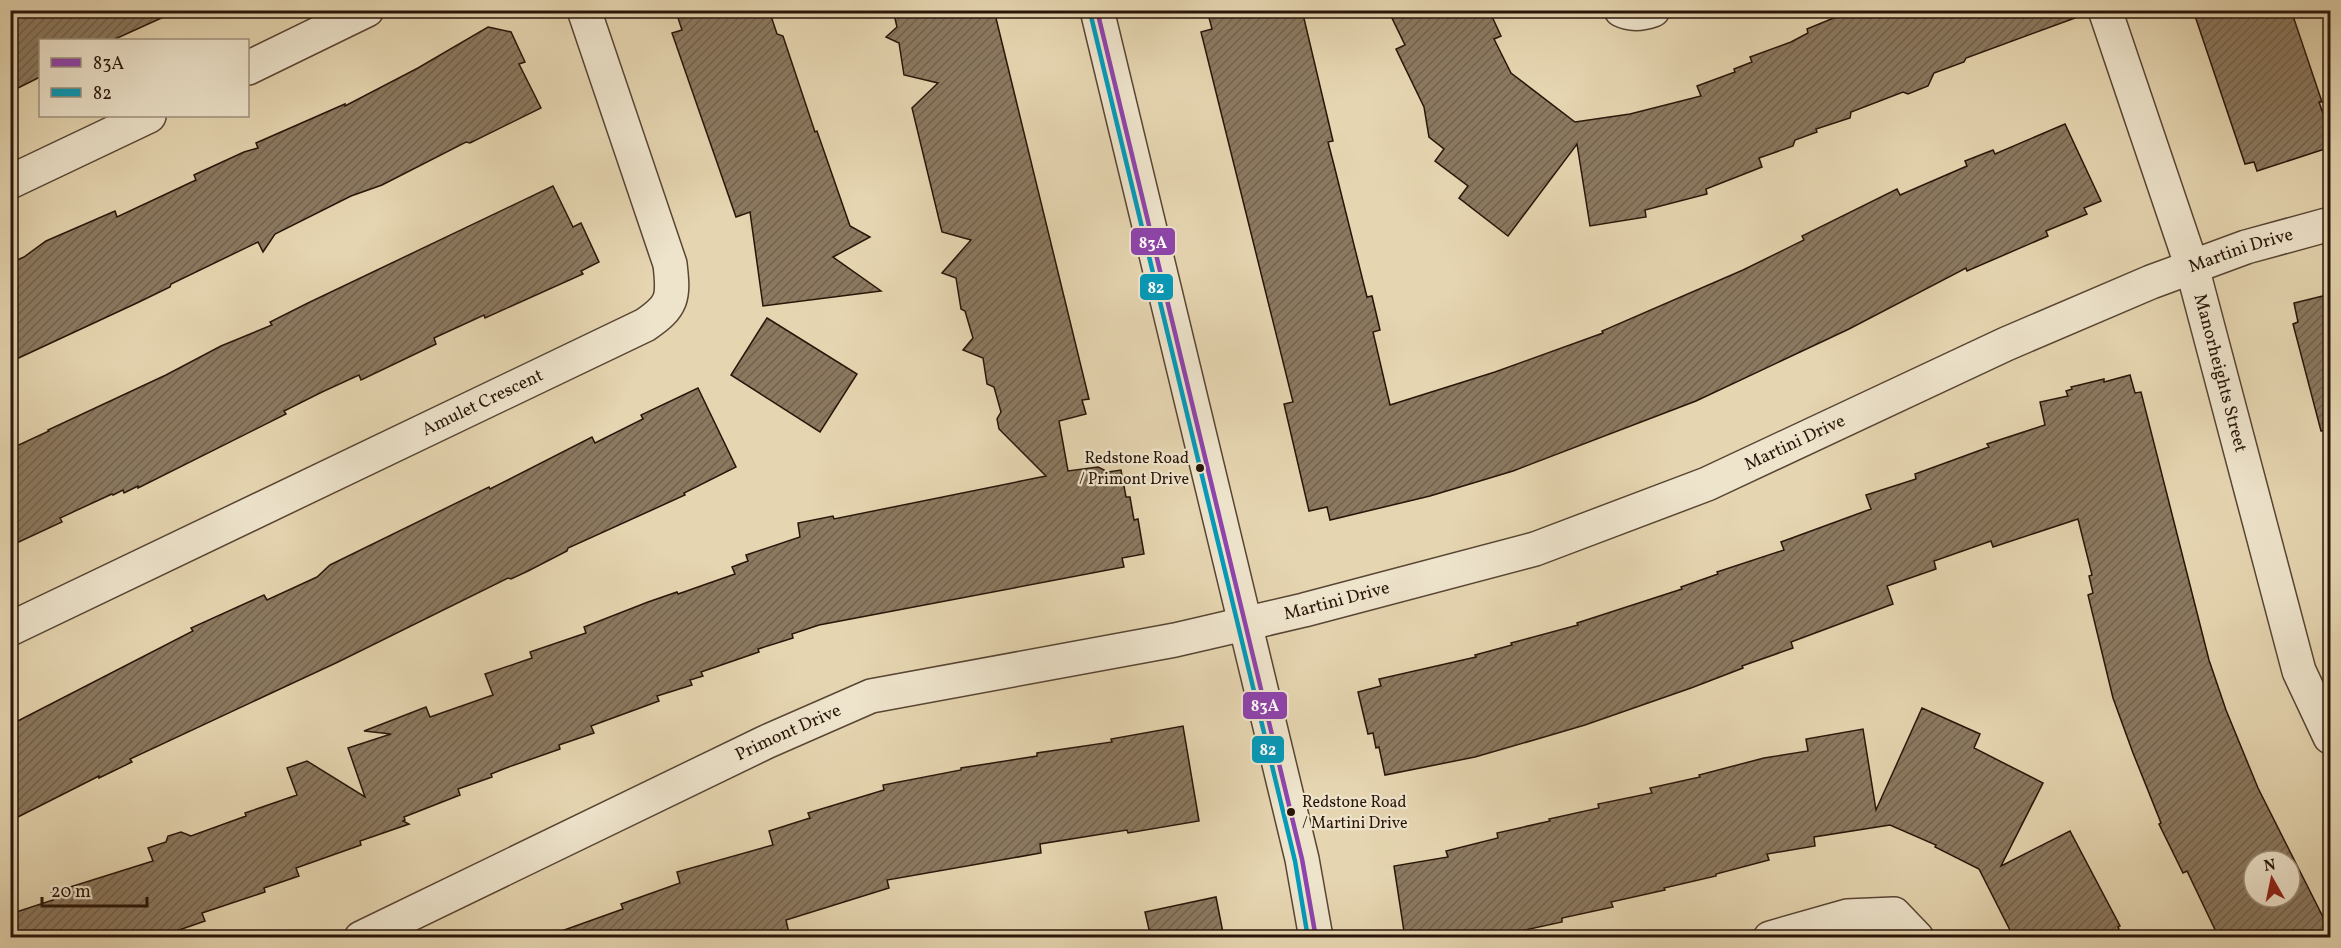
<svg xmlns="http://www.w3.org/2000/svg" width="2341" height="948" font-family="Vollkorn,serif">
<defs>
<pattern id="building-hatch" width="6" height="6" patternUnits="userSpaceOnUse" patternTransform="scale(1.5)"><rect width="6" height="6" fill="#8b7960"/><path d="M-1 1l2-2M0 6l6-6M5 7l2-2" fill="none" stroke="#72624d"/></pattern>
</defs>
<rect width="100%" height="100%" fill="#e5d5b0"/>
<filter id="stains"><feTurbulence type="fractalNoise" baseFrequency=".00333" numOctaves="4"/><feColorMatrix values="0 0 0 0 .2 0 0 0 0 .09 0 0 0 0 .02 0 0 0 .5 -.17"/></filter>
<radialGradient id="worn" r=".72"><stop offset=".6" stop-color="#630" stop-opacity="0"/><stop offset="1" stop-color="#630" stop-opacity=".3"/></radialGradient>
<g fill="url(#building-hatch)" stroke="#291509" stroke-width="1.5" fill-rule="evenodd">
<path d="M 10,10 L 179,10 L 113,40 L 40,40 L 40,77 L 10,92 Z"/>
<path d="M 698,10 L 769,10 L 777,34 L 783,36 L 815,132 L 817,131 L 850,226 L 870,237 L 833,257 L 881,291 L 763,306 L 750,212 L 736,217 L 672,33 L 682,30 L 678,18 Z"/>
<path d="M 893,10 L 994,10 L 1089,399 L 1082,400 L 1086,414 L 1059,421 L 1068,471 L 1098,467 L 1108,472 L 1121,470 L 1126,497 L 1130,497 L 1134,520 L 1138,519 L 1144,554 L 1122,558 L 1124,567 L 819,625 L 792,634 L 793,638 L 758,649 L 759,652 L 701,672 L 703,676 L 690,680 L 692,685 L 657,696 L 659,701 L 591,726 L 594,733 L 559,745 L 560,749 L 506,768 L 491,774 L 492,777 L 458,789 L 460,795 L 404,817 L 405,820 L 403,821 L 409,824 L 360,841 L 361,845 L 296,868 L 299,876 L 264,888 L 265,892 L 202,913 L 205,921 L 156,938 L 10,938 L 10,914 L 53,900 L 51,893 L 153,861 L 148,848 L 166,842 L 168,836 L 181,832 L 191,836 L 246,816 L 245,813 L 297,795 L 287,768 L 307,761 L 365,797 L 348,748 L 391,734 L 364,731 L 426,707 L 430,717 L 493,695 L 485,674 L 532,658 L 530,652 L 586,633 L 584,627 L 648,602 L 677,592 L 678,594 L 735,574 L 732,567 L 748,561 L 746,555 L 800,537 L 798,523 L 833,516 L 834,519 L 1046,476 L 999,429 L 997,419 L 1001,412 L 994,387 L 987,384 L 983,358 L 963,350 L 973,338 L 965,311 L 961,309 L 956,278 L 942,273 L 971,240 L 942,232 L 912,108 L 938,83 L 904,75 L 899,43 L 886,37 L 897,27 Z"/>
<path d="M 1207,10 L 1302,10 L 1333,141 L 1328,142 L 1334,165 L 1367,297 L 1372,296 L 1380,330 L 1373,332 L 1390,405 L 1495,372 L 1603,333 L 1602,331 L 1743,270 L 1804,240 L 1802,236 L 1897,189 L 1900,195 L 1967,166 L 1965,161 L 1993,150 L 1995,154 L 2065,124 L 2101,201 L 2084,208 L 2087,214 L 2046,231 L 2048,236 L 1967,271 L 1966,268 L 1849,329 L 1696,401 L 1513,471 L 1430,496 L 1330,520 L 1327,507 L 1309,511 L 1284,404 L 1293,402 L 1201,32 L 1212,29 Z"/>
<path d="M 1388,10 L 1489,10 L 1501,36 L 1494,39 L 1511,73 L 1575,122 L 1630,114 L 1701,96 L 1697,86 L 1735,72 L 1734,69 L 1752,62 L 1750,57 L 1791,42 L 1808,33 L 1807,29 L 1853,10 L 2085,10 L 2086,14 L 1966,58 L 1964,62 L 1934,73 L 1928,86 L 1908,94 L 1903,92 L 1851,112 L 1850,118 L 1816,129 L 1817,132 L 1795,140 L 1793,146 L 1759,158 L 1762,167 L 1706,189 L 1707,194 L 1645,210 L 1646,217 L 1590,226 L 1577,144 L 1508,236 L 1459,198 L 1468,186 L 1435,161 L 1444,149 L 1429,137 L 1424,107 L 1396,49 L 1405,45 Z"/>
<path d="M 2193,10 L 2291,10 L 2322,102 L 2319,102 L 2331,136 L 2331,147 L 2257,171 L 2254,162 L 2245,164 Z"/>
<path d="M 488,27 L 511,32 L 525,62 L 519,64 L 541,108 L 470,143 L 466,142 L 382,185 L 351,196 L 275,234 L 263,252 L 258,242 L 171,284 L 170,287 L 139,302 L 10,362 L 10,263 L 24,257 L 46,241 L 115,211 L 117,217 L 196,180 L 194,175 L 244,152 L 258,148 L 256,143 L 345,104 L 345,106 L 418,68 Z"/>
<path d="M 553,186 L 573,227 L 581,223 L 599,262 L 581,271 L 583,274 L 485,318 L 484,315 L 434,338 L 436,344 L 361,380 L 359,375 L 322,392 L 284,411 L 286,414 L 138,488 L 138,486 L 124,493 L 123,490 L 113,495 L 112,494 L 60,518 L 62,522 L 10,546 L 10,449 L 49,431 L 48,430 L 166,375 L 221,346 L 272,325 L 270,322 L 308,303 Z"/>
<path d="M 2331,294 L 2331,430 L 2321,431 L 2293,324 L 2298,322 L 2294,303 Z"/>
<path d="M 767,318 L 857,374 L 820,432 L 731,375 Z"/>
<path d="M 2130,375 L 2135,393 L 2141,392 L 2209,660 L 2226,710 L 2258,788 L 2331,933 L 2331,938 L 2219,938 L 2187,871 L 2183,873 L 2159,824 L 2161,823 L 2133,753 L 2113,698 L 2088,595 L 2093,593 L 2089,576 L 2092,575 L 2078,519 L 1993,547 L 1991,541 L 1934,561 L 1936,569 L 1887,586 L 1893,604 L 1791,642 L 1793,648 L 1742,666 L 1743,668 L 1691,688 L 1585,725 L 1534,740 L 1475,757 L 1385,775 L 1379,747 L 1376,748 L 1373,733 L 1368,734 L 1358,692 L 1381,686 L 1379,679 L 1476,657 L 1475,655 L 1512,645 L 1511,643 L 1578,625 L 1577,623 L 1682,589 L 1681,587 L 1718,574 L 1717,572 L 1784,550 L 1781,542 L 1871,509 L 1866,495 L 1916,479 L 1915,474 L 1989,447 L 1987,444 L 2045,425 L 2040,402 L 2068,396 L 2066,391 L 2072,389 L 2071,387 L 2104,379 L 2104,382 ZM 2254,861 L 2290,861 L 2290,897 L 2254,897 Z"/>
<path d="M 698,388 L 736,467 L 684,493 L 685,495 L 568,548 L 567,551 L 528,571 L 511,579 L 508,578 L 338,662 L 130,759 L 132,762 L 99,778 L 99,776 L 10,821 L 10,725 L 193,631 L 191,628 L 264,595 L 267,600 L 317,577 L 330,565 L 489,487 L 490,489 L 592,437 L 595,443 L 643,419 L 641,415 Z"/>
<path d="M 1922,708 L 1980,734 L 1974,748 L 2043,783 L 2001,866 L 2070,831 L 2120,926 L 2118,927 L 2123,938 L 2014,938 L 1979,869 L 1935,847 L 1936,845 L 1890,825 L 1814,837 L 1815,846 L 1767,854 L 1769,860 L 1716,874 L 1716,876 L 1664,888 L 1665,890 L 1611,902 L 1613,907 L 1562,918 L 1562,922 L 1489,938 L 1405,938 L 1394,866 L 1448,857 L 1446,851 L 1498,838 L 1497,833 L 1550,821 L 1549,819 L 1599,808 L 1598,804 L 1652,793 L 1650,788 L 1700,777 L 1699,775 L 1764,758 L 1808,751 L 1806,739 L 1863,729 L 1876,810 Z"/>
<path d="M 1183,726 L 1199,821 L 1128,833 L 1127,830 L 1040,844 L 1041,853 L 887,880 L 889,888 L 786,920 L 790,938 L 554,938 L 553,934 L 623,909 L 621,904 L 680,883 L 677,872 L 773,845 L 769,831 L 810,818 L 808,813 L 884,790 L 883,785 L 961,770 L 961,768 L 1037,756 L 1037,753 L 1112,742 L 1111,739 Z"/>
<path d="M 1216,897 L 1224,938 L 1151,938 L 1145,912 Z"/>
</g>
<g fill="none" stroke-linecap="round" stroke-linejoin="round">
<g stroke="#584533" stroke-width="36">
<g id="minor">
<path d="M 1621,10 C 1631,15 1642,14 1653,10"/>
<path id="s1" d="M 2105,10 L 2192,267 L 2299,671 L 2330,737"/>
<path d="M 248,68 L 367,10"/>
<path d="M 10,182 L 149,116"/>
<path id="s2" d="M 10,629 L 645,325 C 673,306 674,298 670,264 L 584,10"/>
<path id="s3" d="M 361,938 L 766,742 L 871,696 L 1175,640 L 1304,610 L 1535,549 L 1707,484 L 2006,344 L 2151,282 L 2246,247 L 2330,224"/>
<path d="M 1770,938 L 1847,916 L 1894,914 L 1917,938"/>
</g>
</g>
<g stroke="#584533" stroke-width="36">
<path id="tertiary" d="M 1097,10 L 1302,859 L 1316,938"/>
</g>
<use href="#minor" stroke="#eee4cc" stroke-width="33"/>
<use href="#tertiary" stroke="#eee4cc" stroke-width="33"/>
<g stroke="#eee4cc" stroke-width="9">
<path id="bus-1" d="M 1097,10 L 1302,859 L 1316,938"/>
</g>
<g stroke="#eee4cc" stroke-width="9">
<path id="bus-2" d="M 1090,12 L 1295,861 L 1308,938"/>
</g>
<use href="#bus-1" stroke="#8e44ad" stroke-width="4.5"/>
<use href="#bus-2" stroke="#049aba" stroke-width="4.5"/>
</g>
<g fill="#291509" stroke="#eee4cc" stroke-width="2">
<circle cx="1200" cy="468" r="5"/>
<circle cx="1291" cy="812" r="5"/>
</g>
<g text-anchor="middle" dominant-baseline="central" stroke-width="4.5" stroke-linejoin="round" paint-order="stroke">
<g font-size="16" fill="#291509" stroke="#eee4cc" text-anchor="end">
<text x="1189" y="459">Redstone Road<tspan x="1189" dy="21">/ Primont Drive</tspan></text>
<text x="1302" y="803" text-anchor="start">Redstone Road<tspan x="1302" dy="21">/ Martini Drive</tspan></text>
</g>
<g font-size="18" fill="#291509" stroke="#eee4cc">
<text stroke="none"><textPath href="#s3" startOffset="2012">Martini Drive</textPath></text>
<text stroke="none"><textPath href="#s1" startOffset="381">Manorheights Street</textPath></text>
<text stroke="none"><textPath href="#s2" startOffset="524">Amulet Crescent</textPath></text>
<text stroke="none"><textPath href="#s3" startOffset="1526">Martini Drive</textPath></text>
<text stroke="none"><textPath href="#s3" startOffset="1040">Martini Drive</textPath></text>
<text stroke="none"><textPath href="#s3" startOffset="474">Primont Drive</textPath></text>
</g>
</g>
<g stroke="#eee4cc" stroke-width="2">
<rect x="1130" y="227" width="46" height="29" rx="6" fill="#8e44ad"/>
<rect x="1139" y="273" width="35" height="28" rx="6" fill="#049aba"/>
<rect x="1242" y="691" width="46" height="29" rx="6" fill="#8e44ad"/>
<rect x="1251" y="735" width="34" height="29" rx="6" fill="#049aba"/>
</g>
<g font-size="16" text-anchor="middle" font-weight="bold" fill="#fff">
<text x="1153" y="248">83A</text>
<text x="1156" y="293">82</text>
<text x="1265" y="711">83A</text>
<text x="1268" y="755">82</text>
</g>
<rect width="2341" height="948" fill="none" stroke="#e5d5b0" stroke-width="36"/>
<rect x="12" y="12" width="2317" height="924" fill="none" stroke="#291509" stroke-width="3"/>
<rect x="18" y="18" width="2305" height="912" fill="none" stroke="#291509" stroke-width="1.5"/>
<rect x="39" y="39" width="210" height="78" fill="#eee4cc" stroke="#9f917e" stroke-width="1.5"/>
<rect x="51" y="58" width="30" height="9" fill="#8e44ad" stroke="#9f917e" stroke-width="1.5"/>
<text x="93" y="69" font-size="18" fill="#291509">83A</text>
<rect x="51" y="88" width="30" height="9" fill="#049aba" stroke="#9f917e" stroke-width="1.5"/>
<text x="93" y="99" font-size="18" fill="#291509">82</text>
<g transform="translate(2272 879) rotate(351)"><circle r="28" fill="#eee4cc" stroke="#9f917e" stroke-width="1.5"/>
<path d="M0-4.5L10 22L0 15L-10 22Z" fill="#8f2418"/>
<text y="-9" font-size="16" font-weight="bold" text-anchor="middle" fill="#291509">N</text>
</g>
<path d="M42 897v9h105v-9" fill="none" stroke="#291509" stroke-width="3"/>
<text x="51" y="897" font-size="18" fill="#291509" stroke="#eee4cc" stroke-width="4.5" paint-order="stroke">20 m</text>
<rect width="100%" height="100%" filter="url(#stains)"/>
<rect width="100%" height="100%" fill="url(#worn)"/>
</svg>
